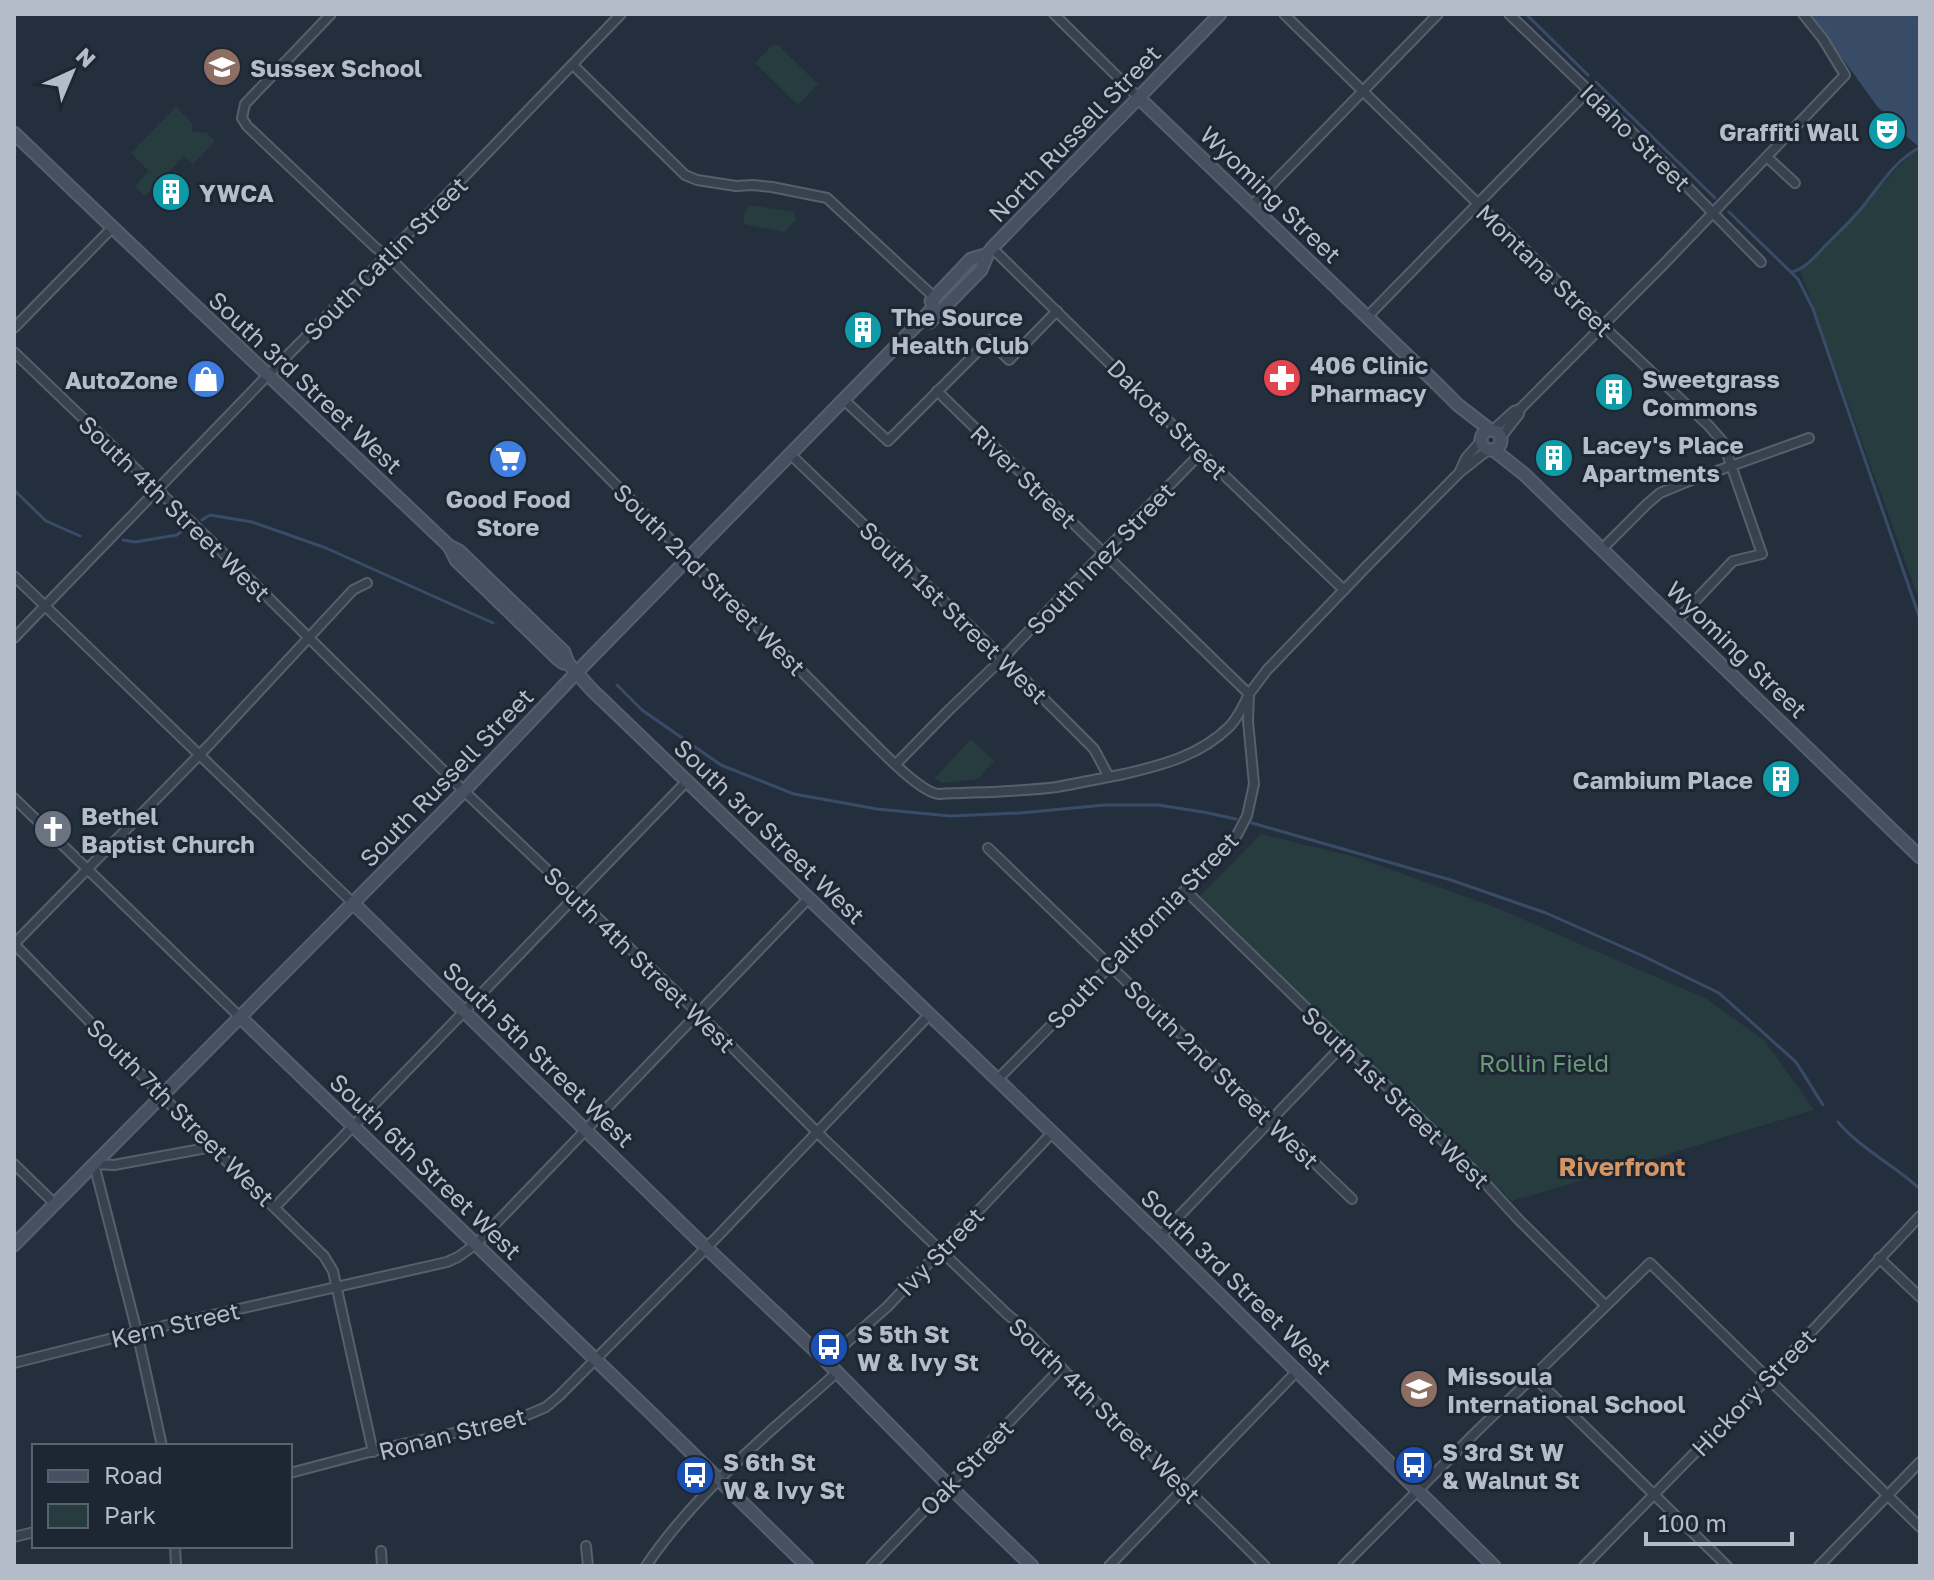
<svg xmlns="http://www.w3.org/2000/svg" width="1934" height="1580" font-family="'Golos Text',sans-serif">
<rect width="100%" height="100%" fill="#242f3e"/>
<g fill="#263c3f">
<path d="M 773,45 L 778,45 L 818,84 L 798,105 L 755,63 Z"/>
<path d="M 176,107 L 192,123 L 192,131 L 207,133 L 215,141 L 193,164 L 184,156 L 145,196 L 135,186 L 149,171 L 131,153 Z"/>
<path d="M 1919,146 L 1920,148 L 1920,602 L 1800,270 Z"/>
<path d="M 749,205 L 794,212 L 796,220 L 784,232 L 744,224 L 744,215 Z"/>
<path d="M 971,739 L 994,761 L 978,779 L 942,783 L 935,778 Z"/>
<path d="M 1261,834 L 1359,858 L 1499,909 L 1707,999 L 1765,1041 L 1814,1110 L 1512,1201 L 1199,897 Z"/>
</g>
<path fill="#394c67" d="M 1810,14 L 1916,14 L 1920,22 L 1920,148 L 1904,134 L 1877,106 Z"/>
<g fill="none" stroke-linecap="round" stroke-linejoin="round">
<g stroke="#394c67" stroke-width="3">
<path d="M 1526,14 L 1588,75"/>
<path d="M 1596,82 L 1715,198"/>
<path d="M 1729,212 L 1798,279 L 1813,309 L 1920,619"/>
<path d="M 1792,272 C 1805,269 1816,256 1825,246 C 1837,234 1850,222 1860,210 C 1879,187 1893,162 1920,147"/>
<path d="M 14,490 L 46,521 L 80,536"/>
<path d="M 202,520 L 210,515 L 252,522 L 326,548 L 493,623"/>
<path d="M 123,540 L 135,542 L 177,535 L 182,531"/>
<path d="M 617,685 L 642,710 L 721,765 L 794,794 L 877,809 L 950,816 L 1020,813 L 1105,805 L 1158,805 L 1203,812 L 1236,819"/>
<path d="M 1252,823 L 1451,880 L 1546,913 L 1643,956 L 1719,993 L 1796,1062 L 1823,1105"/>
<path d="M 1838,1122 C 1861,1149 1894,1165 1920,1189"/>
</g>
<g stroke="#565f6c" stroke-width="12">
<g id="street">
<path d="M 331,14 L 245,104 L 242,118 L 247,126 L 376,248 L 387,255 L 856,726 C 872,741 919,793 939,794 C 978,792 1018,792 1057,787 C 1079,783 1102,778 1124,774 C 1163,765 1201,755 1230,726 C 1238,717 1244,705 1249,694 L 937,391"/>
<path d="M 1054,14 L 1139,98"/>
<path d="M 1284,14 L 1603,326 L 1709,426 L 1723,442 L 1762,554 L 1733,561 L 1676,621"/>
<path d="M 1509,14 L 1663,162 L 1761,262"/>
<path d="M 573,65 L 685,175 L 697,180 L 736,186 L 753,185 L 772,187 L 827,198 L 934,297"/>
<path d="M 1768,158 L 1795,183"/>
<path d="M 1252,205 L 1438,14"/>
<path d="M 992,248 L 1201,453 L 1344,590"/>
<path d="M 1367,317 L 1589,90"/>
<path d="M 14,328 L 112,228"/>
<path d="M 14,352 L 215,545 L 464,791 L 698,1013 L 825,1140 L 1007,1314 C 1033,1334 1053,1360 1076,1383 C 1140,1443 1203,1504 1265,1566"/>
<path d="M 844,400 L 888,441 L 989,340 L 1009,360 L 1057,311"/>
<path d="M 1493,430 L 1514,411 L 1520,409 L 1661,267 L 1845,75 L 1823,39 L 1803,14"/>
<path d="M 1501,437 L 1519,414 L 1520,409"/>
<path d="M 790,454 L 1003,658 L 1094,749 L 1109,777"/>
<path d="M 1460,471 L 1466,458 L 1481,441"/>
<path d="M 1602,549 L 1647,504 L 1660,493 L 1689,481 L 1809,438"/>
<path d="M 14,576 L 353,903"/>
<path d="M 14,638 L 267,376 L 434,208 L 621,14"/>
<path d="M 896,764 L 947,712 L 1003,658 L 1103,553 L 1201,453"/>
<path d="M 14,798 L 241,1018"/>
<path d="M 988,848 L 1352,1199"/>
<path d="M 1185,890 L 1475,1172 L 1519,1220 L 1605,1305"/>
<path d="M 14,944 L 212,1147 L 324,1256 L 333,1271 L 373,1452"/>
<path d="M 14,944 L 210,744 L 353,590 L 367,583"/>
<path d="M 997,1080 L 1185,890 L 1237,835 L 1247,816 L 1254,784 L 1248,721 L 1249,694 L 1267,670 L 1365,568 L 1460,472 L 1488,450"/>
<path d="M 14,1164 L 55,1204"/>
<path d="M 275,1207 L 687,781"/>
<path d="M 1160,1236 L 1343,1045"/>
<path d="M 1879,1258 L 1920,1297"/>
<path d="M 820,1355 L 837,1351 L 887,1307 L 1052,1133"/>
<path d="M 14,1363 L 137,1332 L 447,1262 L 458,1257 L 476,1244 L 809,898"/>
<path d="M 1533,1376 L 1727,1566"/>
<path d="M 162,1446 L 137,1332 L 94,1164 L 114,1165 L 212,1147"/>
<path d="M 290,1473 L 385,1448 L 518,1419 L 546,1407 L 559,1396 L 717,1237 L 929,1015"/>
<path d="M 14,1537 L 34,1532"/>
<path d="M 175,1546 L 176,1566"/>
<path d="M 586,1546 L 588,1566"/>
<path d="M 381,1551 L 382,1566"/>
<path d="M 646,1566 C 681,1514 729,1468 776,1426 C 796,1408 817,1391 836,1373"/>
<path d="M 871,1566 L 1061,1368"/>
<path d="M 1109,1566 L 1298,1370"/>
<path d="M 1343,1566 L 1474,1434 L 1650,1263 L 1920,1527"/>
<path d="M 1584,1566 L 1767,1379 L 1920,1216"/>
<path d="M 1819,1566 L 1920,1462"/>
</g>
</g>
<g stroke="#565f6c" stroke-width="15">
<g id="secondary">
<path d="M 1139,98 L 1437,384 L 1458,405 L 1489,429"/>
<path d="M 14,133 C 158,272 304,408 449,546 L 459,551 L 564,652 L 568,663 L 591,689 L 1160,1236 L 1494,1566"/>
<path d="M 931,301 L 971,259 L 985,255"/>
<path d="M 930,322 L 981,270 C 985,261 986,255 992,248 L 1220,14"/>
<circle cx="1491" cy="440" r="10"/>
<path d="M 1491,450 L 1495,451 L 1524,474 L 1920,857"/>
<path d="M 449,546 L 456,560 L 558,659 L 563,663 L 568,663"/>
<path d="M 353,903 L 695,1237 L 824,1359 L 949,1486 L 1032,1566"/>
<path d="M 241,1018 L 654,1416 L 807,1566"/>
<path d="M 14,1245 L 464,791 L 577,672 L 905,337 L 933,308 L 934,297"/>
</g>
</g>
<use href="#street" stroke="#38414e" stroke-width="8"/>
<use href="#secondary" stroke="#465061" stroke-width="11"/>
</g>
<defs>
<g id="school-disc" transform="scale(2)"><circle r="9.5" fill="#8d6e63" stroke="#1d2633"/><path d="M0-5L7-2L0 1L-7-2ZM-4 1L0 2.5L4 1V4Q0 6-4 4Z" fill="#fff"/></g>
<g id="theatre-disc" transform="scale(2)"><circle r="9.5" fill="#0f9aa8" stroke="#1d2633"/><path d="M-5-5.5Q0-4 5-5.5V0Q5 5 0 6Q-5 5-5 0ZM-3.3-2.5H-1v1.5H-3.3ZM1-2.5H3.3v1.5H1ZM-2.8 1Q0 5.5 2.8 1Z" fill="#fff"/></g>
<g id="building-disc" transform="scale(2)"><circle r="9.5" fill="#0f9aa8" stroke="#1d2633"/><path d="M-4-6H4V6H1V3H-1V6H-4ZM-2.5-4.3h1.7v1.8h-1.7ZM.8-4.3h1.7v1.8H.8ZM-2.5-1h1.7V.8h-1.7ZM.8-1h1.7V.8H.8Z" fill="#fff"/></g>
<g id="pharmacy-disc" transform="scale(2)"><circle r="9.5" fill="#e0444e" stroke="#1d2633"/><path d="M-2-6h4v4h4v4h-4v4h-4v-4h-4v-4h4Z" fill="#fff"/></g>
<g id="shop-disc" transform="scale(2)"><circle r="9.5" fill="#3f7fe0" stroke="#1d2633"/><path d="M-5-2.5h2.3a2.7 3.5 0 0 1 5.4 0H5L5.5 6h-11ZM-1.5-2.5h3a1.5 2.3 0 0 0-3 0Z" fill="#fff"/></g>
<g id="supermarket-disc" transform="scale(2)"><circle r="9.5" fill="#3f7fe0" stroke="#1d2633"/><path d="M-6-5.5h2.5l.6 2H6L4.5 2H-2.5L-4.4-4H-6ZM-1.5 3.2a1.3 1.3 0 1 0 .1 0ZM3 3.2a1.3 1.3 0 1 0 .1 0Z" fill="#fff"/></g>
<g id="church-disc" transform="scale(2)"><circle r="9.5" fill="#6b7280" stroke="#1d2633"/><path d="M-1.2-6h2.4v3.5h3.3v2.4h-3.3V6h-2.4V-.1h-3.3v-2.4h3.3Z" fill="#fff"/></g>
<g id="bus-disc" transform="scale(2)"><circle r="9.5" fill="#1a4fb4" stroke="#1d2633"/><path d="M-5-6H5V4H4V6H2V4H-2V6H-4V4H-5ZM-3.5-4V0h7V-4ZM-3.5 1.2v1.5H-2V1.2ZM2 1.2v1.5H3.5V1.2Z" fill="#fff"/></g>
</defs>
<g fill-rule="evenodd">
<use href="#school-disc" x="222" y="67"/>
<use href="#theatre-disc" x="1887" y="131"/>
<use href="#building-disc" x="171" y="192"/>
<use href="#building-disc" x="863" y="330"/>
<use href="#pharmacy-disc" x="1282" y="378"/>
<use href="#shop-disc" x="206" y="379"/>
<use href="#building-disc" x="1614" y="392"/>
<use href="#building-disc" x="1554" y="458"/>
<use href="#supermarket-disc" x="508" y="459"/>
<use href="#building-disc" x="1781" y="779"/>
<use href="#church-disc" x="53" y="829"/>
<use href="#bus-disc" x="829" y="1347"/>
<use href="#school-disc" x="1419" y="1389"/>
<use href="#bus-disc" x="1414" y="1465"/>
<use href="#bus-disc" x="695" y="1475"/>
</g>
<g text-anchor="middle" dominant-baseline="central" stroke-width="6" stroke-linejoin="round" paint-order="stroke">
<g font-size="24" font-weight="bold" fill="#b4bcc9" stroke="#1d2633" text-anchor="start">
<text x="250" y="67">Sussex School</text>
<text x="1859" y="131" text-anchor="end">Graffiti Wall</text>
<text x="199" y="192">YWCA</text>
<text x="891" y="316">The Source<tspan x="891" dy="28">Health Club</tspan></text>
<text x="1310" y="364">406 Clinic<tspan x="1310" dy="28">Pharmacy</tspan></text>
<text x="1642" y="378">Sweetgrass<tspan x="1642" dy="28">Commons</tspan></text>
<text x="178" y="379" text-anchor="end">AutoZone</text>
<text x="1582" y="444">Lacey's Place<tspan x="1582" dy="28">Apartments</tspan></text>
<text x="508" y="498" text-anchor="middle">Good Food<tspan x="508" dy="28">Store</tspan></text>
<text x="1753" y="779" text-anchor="end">Cambium Place</text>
<text x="81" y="815">Bethel<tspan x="81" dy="28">Baptist Church</tspan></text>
<text x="857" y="1333">S 5th St<tspan x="857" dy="28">W &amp; Ivy St</tspan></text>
<text x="1447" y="1375">Missoula<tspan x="1447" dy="28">International School</tspan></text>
<text x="1442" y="1451">S 3rd St W<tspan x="1442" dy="28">&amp; Walnut St</tspan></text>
<text x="723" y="1461">S 6th St<tspan x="723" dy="28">W &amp; Ivy St</tspan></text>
</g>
<g font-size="24" fill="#b4bcc9" stroke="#1d2633">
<text transform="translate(1074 133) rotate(-46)">North Russell Street</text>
<text transform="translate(1636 137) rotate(44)">Idaho Street</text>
<text transform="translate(1271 194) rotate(44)">Wyoming Street</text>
<text transform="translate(385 258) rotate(-45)">South Catlin Street</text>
<text transform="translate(1545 270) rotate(44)">Montana Street</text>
<text transform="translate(306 382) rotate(43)">South 3rd Street West</text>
<text transform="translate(1168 419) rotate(45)">Dakota Street</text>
<text transform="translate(1024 476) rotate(44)">River Street</text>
<text transform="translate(175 508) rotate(44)">South 4th Street West</text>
<text transform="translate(1100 558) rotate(-46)">South Inez Street</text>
<text transform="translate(710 579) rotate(45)">South 2nd Street West</text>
<text transform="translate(954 612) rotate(44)">South 1st Street West</text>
<text transform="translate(1737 649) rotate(44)">Wyoming Street</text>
<text transform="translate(446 777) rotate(-46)">South Russell Street</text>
<text transform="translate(770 831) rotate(44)">South 3rd Street West</text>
<text transform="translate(1142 930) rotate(-46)">South California Street</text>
<text transform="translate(640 959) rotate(44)">South 4th Street West</text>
<text transform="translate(539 1054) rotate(44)">South 5th Street West</text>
<text transform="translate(1222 1074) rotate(44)">South 2nd Street West</text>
<text transform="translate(1396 1097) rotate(44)">South 1st Street West</text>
<text transform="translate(181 1112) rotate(45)">South 7th Street West</text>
<text transform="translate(426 1166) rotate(44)">South 6th Street West</text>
<text transform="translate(940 1251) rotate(-46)">Ivy Street</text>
<text transform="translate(1237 1281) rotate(44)">South 3rd Street West</text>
<text transform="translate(175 1324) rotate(-13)">Kern Street</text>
<text transform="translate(1753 1392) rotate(-46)">Hickory Street</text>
<text transform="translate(1105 1410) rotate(44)">South 4th Street West</text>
<text transform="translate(452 1433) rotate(-14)">Ronan Street</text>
<text transform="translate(966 1467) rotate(-46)">Oak Street</text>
</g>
<g font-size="24" fill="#6b9a76" stroke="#1d2633">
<text x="1544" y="1062">Rollin Field</text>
</g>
<g font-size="26" font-weight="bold" fill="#d59563" stroke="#1d2633">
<text x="1622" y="1166">Riverfront</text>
</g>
</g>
<rect width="1934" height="1580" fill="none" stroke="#b4bcc9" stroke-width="32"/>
<rect x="32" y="1444" width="260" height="104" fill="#1d2633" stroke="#59626f" stroke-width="2"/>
<rect x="48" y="1470" width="40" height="12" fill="#465061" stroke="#59626f" stroke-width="2"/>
<text x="104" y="1484" font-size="24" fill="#b4bcc9">Road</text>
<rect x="48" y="1504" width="40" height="24" fill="#263c3f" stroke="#59626f" stroke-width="2"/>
<text x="104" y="1524" font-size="24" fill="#b4bcc9">Park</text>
<g transform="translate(72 72) rotate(44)" stroke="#1d2633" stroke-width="6" paint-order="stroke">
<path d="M0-6L14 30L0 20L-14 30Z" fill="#b4bcc9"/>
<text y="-12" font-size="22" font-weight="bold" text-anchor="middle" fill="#b4bcc9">N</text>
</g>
<path d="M1646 1532v12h146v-12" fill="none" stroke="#b4bcc9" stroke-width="4"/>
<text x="1658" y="1532" font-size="24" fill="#b4bcc9" stroke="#1d2633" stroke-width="6" paint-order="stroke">100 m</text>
</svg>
